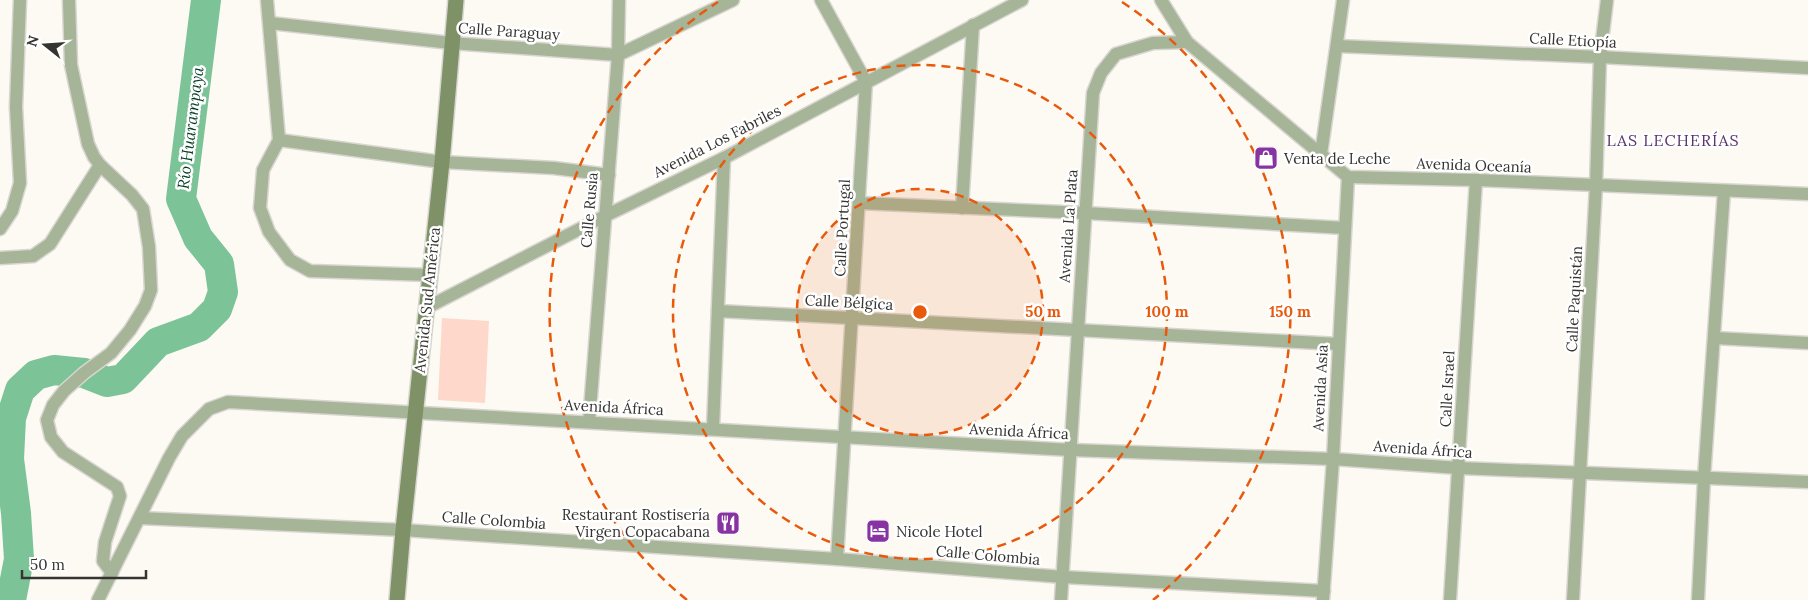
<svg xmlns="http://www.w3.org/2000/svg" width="1808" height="600" font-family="Lora,serif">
<rect width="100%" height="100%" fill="#fcfaf3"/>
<path fill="#fed8ca" d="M 442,318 L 489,321 L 485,403 L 438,400 Z"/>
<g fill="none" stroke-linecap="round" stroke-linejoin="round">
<path stroke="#7cc498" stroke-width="30" d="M 11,600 L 19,559 L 16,513 L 9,459 L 11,418 L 20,390 L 36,375 L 54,370 L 84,373 L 107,382 L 123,379 L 158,342 L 199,327 L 217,309 L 223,292 L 219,264 L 198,238 L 181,199 L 206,0"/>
<g stroke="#d8d6d0" stroke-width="15">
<g id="street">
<path d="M 69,0 L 71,65 L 88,144 L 94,157 L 100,165 L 132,195 L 143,209 L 149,247 L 151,290 L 145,306 L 130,330 L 111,353 L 84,373 L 64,391 L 53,405 L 47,420 L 51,437 L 63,452 L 117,487 L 120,496 L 105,542 L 103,561 L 112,573"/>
<path d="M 267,0 L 279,140 L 263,170 L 260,208 L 269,232 L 290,260 L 310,271 L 430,275"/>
<path d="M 821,0 L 866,82 L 837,559"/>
<path d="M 1161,0 L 1187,42 L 1348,177 L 1476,180 L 1808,194"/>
<path d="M 270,23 L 451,43 L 618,55 L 733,0"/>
<path d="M 1337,46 L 1600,57 L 1808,68"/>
<path d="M 279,140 L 442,162 L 554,168 L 609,175"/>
<path d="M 1321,154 L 1343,0"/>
<path d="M 859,203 L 1085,213 L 1345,228"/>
<path d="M 962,208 L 973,25"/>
<path d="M 0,229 L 12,211 L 20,183 L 16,107 L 20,0"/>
<path d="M 0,258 L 33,256 L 50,244 L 100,165"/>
<path d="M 426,308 L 605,216 L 724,158 L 1022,0"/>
<path d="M 718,311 L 1338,344"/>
<path d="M 1715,338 L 1808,343"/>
<path d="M 589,422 L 618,55 L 619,0"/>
<path d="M 713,429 L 724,158"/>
<path d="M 140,518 L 403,530 L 837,559 L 1063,577 L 1324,591"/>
<path d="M 98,600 L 169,458 L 182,436 L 209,409 L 228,402 L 1071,450 L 1333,459 L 1459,468 L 1808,482"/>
<path d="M 1061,600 L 1093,93 L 1101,73 L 1116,54 L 1153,43 L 1187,42"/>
<path d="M 1323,600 L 1333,459 L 1348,177"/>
<path d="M 1450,600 L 1476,180"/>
<path d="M 1573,600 L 1596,186 L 1600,57 L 1607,0"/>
<path d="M 1698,600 L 1704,478 L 1724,191"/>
</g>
</g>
<g stroke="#d8d6d0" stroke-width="18">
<path id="secondary" d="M 397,600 L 403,530 L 442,162 L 456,0"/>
</g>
<use href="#street" stroke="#a6b497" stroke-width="12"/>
<use href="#secondary" stroke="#7e9167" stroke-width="15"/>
</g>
<circle cx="920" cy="312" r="123" fill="#e8590c" fill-opacity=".12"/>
<g fill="none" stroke="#e8590c" stroke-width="2.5" stroke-dasharray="9 6">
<circle cx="920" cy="312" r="123"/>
<circle cx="920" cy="312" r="247"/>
<path d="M687 600A370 370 0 0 1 718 2M1122 2A370 370 0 0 1 1153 600"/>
</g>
<defs>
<g id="shop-square" transform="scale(1.25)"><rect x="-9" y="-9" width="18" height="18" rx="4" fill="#8734a2" stroke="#fff"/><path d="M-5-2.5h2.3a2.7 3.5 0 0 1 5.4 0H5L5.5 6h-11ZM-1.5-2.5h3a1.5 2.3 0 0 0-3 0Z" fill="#fff"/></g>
<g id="restaurant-square" transform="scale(1.25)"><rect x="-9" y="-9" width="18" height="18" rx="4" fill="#8734a2" stroke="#fff"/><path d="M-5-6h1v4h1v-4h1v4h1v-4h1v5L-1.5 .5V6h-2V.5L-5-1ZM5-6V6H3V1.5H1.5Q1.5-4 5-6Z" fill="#fff"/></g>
<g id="hotel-square" transform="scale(1.25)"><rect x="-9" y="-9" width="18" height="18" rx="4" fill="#8734a2" stroke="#fff"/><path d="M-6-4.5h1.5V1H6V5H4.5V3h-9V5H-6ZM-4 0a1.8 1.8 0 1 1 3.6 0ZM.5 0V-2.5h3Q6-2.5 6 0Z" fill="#fff"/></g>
</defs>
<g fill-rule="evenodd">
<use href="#shop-square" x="1266" y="158"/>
<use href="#restaurant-square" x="728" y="523"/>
<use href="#hotel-square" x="878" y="531"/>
</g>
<g text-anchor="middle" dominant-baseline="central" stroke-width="5" stroke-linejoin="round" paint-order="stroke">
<g font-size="15" fill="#353431" stroke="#fff">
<text transform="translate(509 31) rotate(4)">Calle Paraguay</text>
<text transform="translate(1573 40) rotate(3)">Calle Etiopía</text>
<text transform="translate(717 141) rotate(-27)">Avenida Los Fabriles</text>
<text transform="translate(1474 165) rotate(2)">Avenida Oceanía</text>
<text transform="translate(589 210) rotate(-85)">Calle Rusia</text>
<text transform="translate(1068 226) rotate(-86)">Avenida La Plata</text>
<text transform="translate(842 228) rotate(-87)">Calle Portugal</text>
<text transform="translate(1574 299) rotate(-87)">Calle Paquistán</text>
<text transform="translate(427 300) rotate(-84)">Avenida Sud América</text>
<text transform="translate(849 302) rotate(3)">Calle Bélgica</text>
<text transform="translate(1320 388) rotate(-87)">Avenida Asia</text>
<text transform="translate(1447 389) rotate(-87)">Calle Israel</text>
<text transform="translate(614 407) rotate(3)">Avenida África</text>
<text transform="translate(1019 431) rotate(3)">Avenida África</text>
<text transform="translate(1423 449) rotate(4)">Avenida África</text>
<text transform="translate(494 520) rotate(4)">Calle Colombia</text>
<text transform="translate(988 555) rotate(5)">Calle Colombia</text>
</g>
<g font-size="15" fill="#353431" stroke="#fff" text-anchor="start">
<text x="1284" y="158">Venta de Leche</text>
<text x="710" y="514" text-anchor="end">Restaurant Rostisería<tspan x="710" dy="17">Virgen Copacabana</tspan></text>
<text x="896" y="531">Nicole Hotel</text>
</g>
<g font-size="16" font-style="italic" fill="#033e23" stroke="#fff">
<text transform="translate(190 128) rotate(-83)">Río Huarampaya</text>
</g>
<g font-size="16" letter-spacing="1" fill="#5d356c" stroke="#fff">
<text x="1673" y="140">LAS LECHERÍAS</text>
</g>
</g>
<circle cx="920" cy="312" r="8" fill="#e8590c" stroke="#fff" stroke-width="2.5"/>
<g font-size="15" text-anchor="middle" font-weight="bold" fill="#e8590c" stroke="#fff" stroke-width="5" stroke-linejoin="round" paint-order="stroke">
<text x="1043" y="317">50 m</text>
<text x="1167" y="317">100 m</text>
<text x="1290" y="317">150 m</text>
</g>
<g transform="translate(45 45) rotate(287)" stroke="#ffffff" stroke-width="4" paint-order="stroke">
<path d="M0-4L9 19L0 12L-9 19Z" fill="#353431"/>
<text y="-8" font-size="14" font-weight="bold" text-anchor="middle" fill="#353431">N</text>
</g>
<path d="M22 570v8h124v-8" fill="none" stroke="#353431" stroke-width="2.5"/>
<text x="30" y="570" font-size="15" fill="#353431" stroke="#ffffff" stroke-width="4" paint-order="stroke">50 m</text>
</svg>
